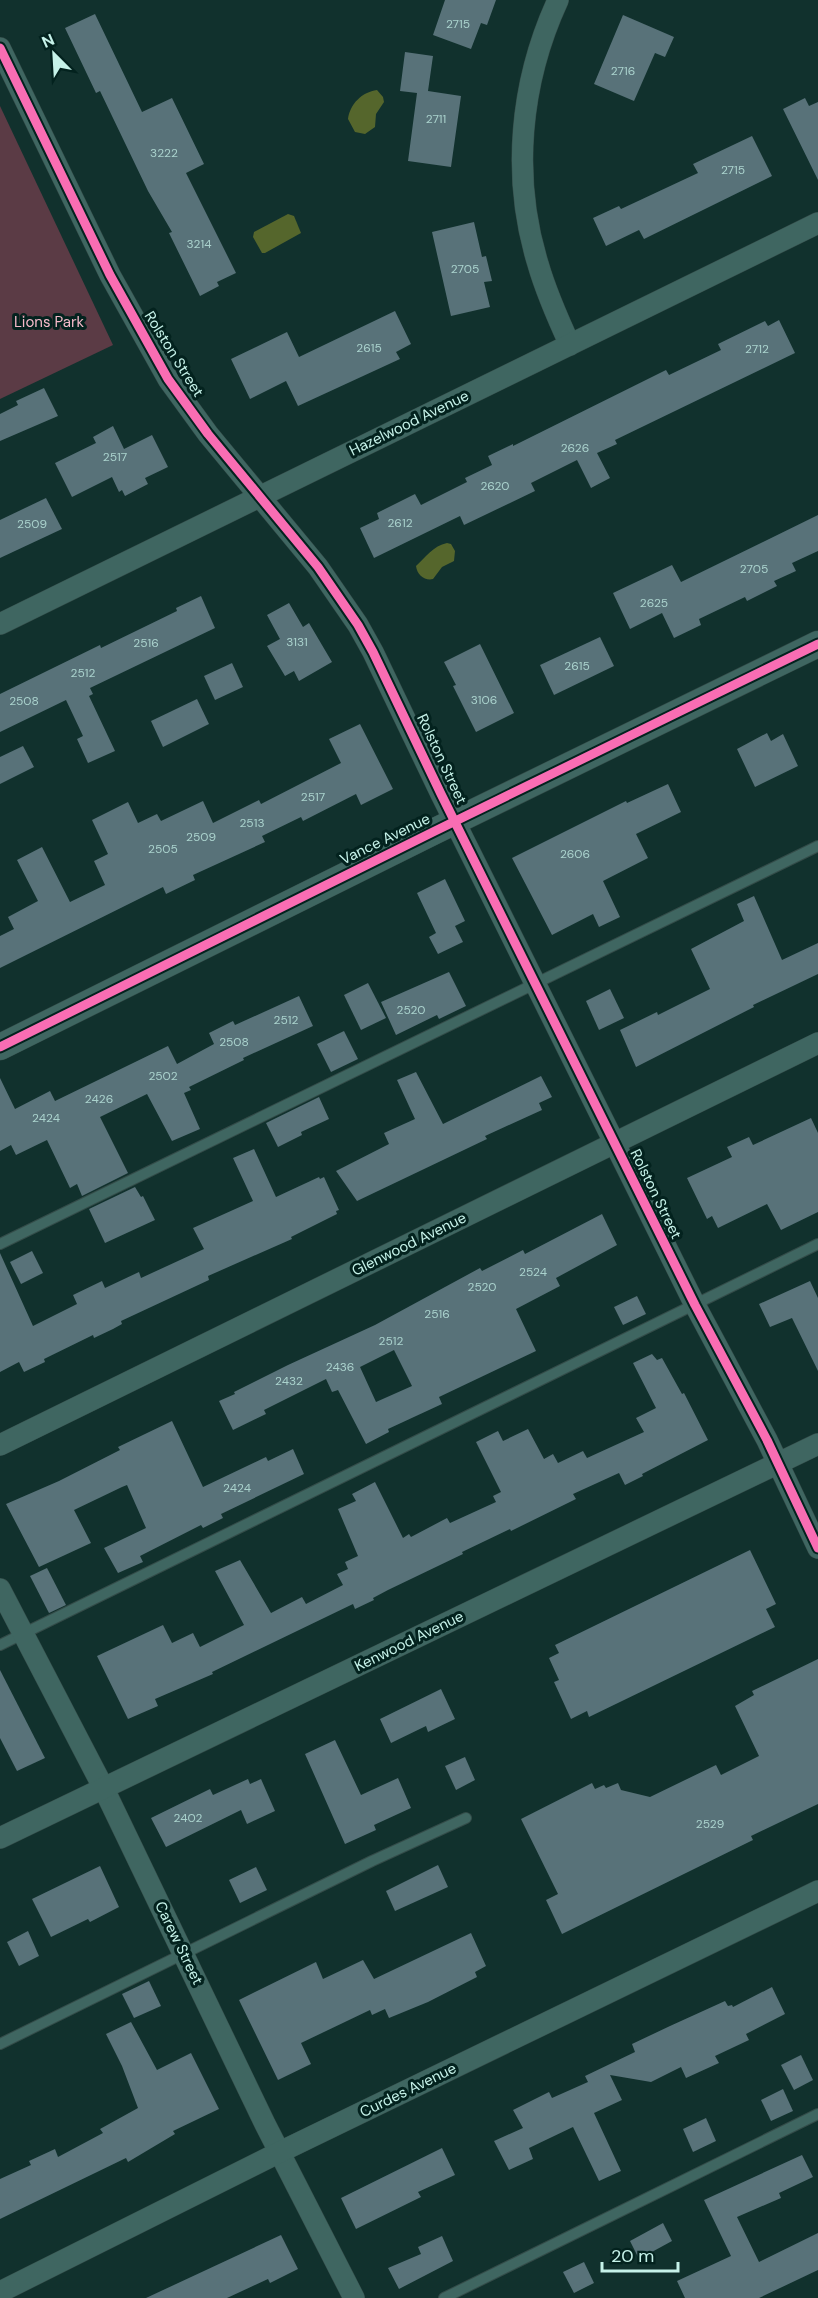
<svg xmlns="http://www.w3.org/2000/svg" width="818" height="2298" font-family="'DM Sans',sans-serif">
<rect width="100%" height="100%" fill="#11312d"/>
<path fill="#5b3b45" d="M 0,106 L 113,345 L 0,399 Z"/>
<g fill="#55662c">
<path d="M 377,90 L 383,97 L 384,102 L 376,114 L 375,127 L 365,134 L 355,132 L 348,119 C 350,104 362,92 377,90 Z"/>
<path d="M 288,214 L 294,216 L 301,233 L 265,253 L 262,253 L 253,237 L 254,232 Z"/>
<path d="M 447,543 L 451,544 L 455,551 L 454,561 L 442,567 L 433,579 C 425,581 417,575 416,566 C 426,557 433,546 447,543 Z"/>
</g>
<g fill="#587279" fill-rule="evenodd">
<path d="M 445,0 L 496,0 L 487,25 L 481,23 L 471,49 L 433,35 Z"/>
<path d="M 95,14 L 142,112 L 172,98 L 204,164 L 186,173 L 236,273 L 217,282 L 219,286 L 200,296 L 169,233 L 172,232 L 148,191 L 100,91 L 96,93 L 65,28 Z"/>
<path d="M 623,15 L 674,37 L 665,57 L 655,53 L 634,101 L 594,84 Z"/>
<path d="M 405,52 L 433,56 L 428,91 L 461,96 L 451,167 L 408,161 L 417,93 L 400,91 Z"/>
<path d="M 805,98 L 809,106 L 818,102 L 818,180 L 783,109 Z"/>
<path d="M 752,136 L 772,176 L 644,239 L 639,230 L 606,246 L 593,218 L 619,206 L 621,209 L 698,173 L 693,164 Z"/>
<path d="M 474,222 L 482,257 L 486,256 L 492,281 L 484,282 L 490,307 L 451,316 L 432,232 Z"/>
<path d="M 395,311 L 411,344 L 396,352 L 400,359 L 298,406 L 286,381 L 250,399 L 231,359 L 287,332 L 299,357 Z"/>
<path d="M 779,320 L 795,353 L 615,440 L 617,444 L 597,453 L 610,478 L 591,488 L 577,460 L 531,483 L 535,491 L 464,525 L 460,516 L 374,558 L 360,528 L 379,519 L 377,513 L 415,494 L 421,505 L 467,482 L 465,478 L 492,465 L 488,456 L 513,444 L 513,446 L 666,370 L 669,375 L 721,350 L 718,344 L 765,321 L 768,326 Z"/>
<path d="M 44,388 L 58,416 L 0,441 L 0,414 L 18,405 L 16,401 Z"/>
<path d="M 113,426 L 124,449 L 152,435 L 168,467 L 145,478 L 148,484 L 125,496 L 122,490 L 119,492 L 112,477 L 72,497 L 55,463 L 96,443 L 93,437 Z"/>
<path d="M 46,498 L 62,529 L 0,558 L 0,520 Z"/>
<path d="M 818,515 L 818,551 L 792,563 L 796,571 L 774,581 L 777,586 L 747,601 L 745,597 L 699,619 L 701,625 L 674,638 L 662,613 L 630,629 L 613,593 L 672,565 L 681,582 Z"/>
<path d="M 201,596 L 215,628 L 90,688 L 93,694 L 89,696 L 115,751 L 88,763 L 77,739 L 83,736 L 66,700 L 0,732 L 0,694 L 100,645 L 101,648 L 177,611 L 176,608 Z"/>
<path d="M 289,603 L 303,627 L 309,623 L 332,662 L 299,681 L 294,671 L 285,676 L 267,646 L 280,639 L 267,615 Z"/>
<path d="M 600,637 L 614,666 L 554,695 L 540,665 Z"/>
<path d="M 480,644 L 514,713 L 476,732 L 453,686 L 456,685 L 444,662 Z"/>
<path d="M 232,663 L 243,687 L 215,700 L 204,676 Z"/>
<path d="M 197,699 L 209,724 L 163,747 L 151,721 Z"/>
<path d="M 360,724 L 393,789 L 361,805 L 356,794 L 303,821 L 301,817 L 262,836 L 265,842 L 193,875 L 195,880 L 166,894 L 163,887 L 0,968 L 0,936 L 14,929 L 8,917 L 38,901 L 17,860 L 42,847 L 70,902 L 105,885 L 94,861 L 108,854 L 92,820 L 128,802 L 138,823 L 157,814 L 161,821 L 203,801 L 213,823 L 259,800 L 261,804 L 341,763 L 329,739 Z"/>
<path d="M 767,733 L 771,741 L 783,734 L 798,766 L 755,787 L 737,749 Z"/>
<path d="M 23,746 L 34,767 L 0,784 L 0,757 Z"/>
<path d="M 668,784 L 681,812 L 636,834 L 648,858 L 603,881 L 620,917 L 599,927 L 593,914 L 552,935 L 512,858 L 626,801 L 627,803 Z"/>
<path d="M 445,879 L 465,921 L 455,926 L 463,942 L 438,954 L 429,937 L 436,933 L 417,893 Z"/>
<path d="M 754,896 L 782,960 L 818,943 L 818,974 L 753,1005 L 754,1007 L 636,1067 L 620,1030 L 657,1012 L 658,1015 L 710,989 L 691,949 L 744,921 L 737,904 Z"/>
<path d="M 449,972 L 466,1006 L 439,1019 L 437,1015 L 396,1035 L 381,1002 Z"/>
<path d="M 368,983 L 386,1018 L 361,1030 L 344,995 Z"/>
<path d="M 610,989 L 624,1018 L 599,1030 L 586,1001 Z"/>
<path d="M 299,996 L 313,1026 L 243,1058 L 244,1060 L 189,1087 L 191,1090 L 184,1093 L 200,1129 L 172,1141 L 147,1094 L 100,1117 L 128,1173 L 82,1196 L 77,1184 L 70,1188 L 47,1140 L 16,1155 L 11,1145 L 0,1151 L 0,1078 L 15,1109 L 50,1091 L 55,1101 L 168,1046 L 177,1064 L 214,1044 L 209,1033 L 233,1021 L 235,1025 Z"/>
<path d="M 344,1031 L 358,1059 L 331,1072 L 317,1044 Z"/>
<path d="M 416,1072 L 443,1124 L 541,1076 L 552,1097 L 539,1103 L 542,1110 L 485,1136 L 487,1139 L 357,1201 L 336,1171 L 389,1144 L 384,1133 L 415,1119 L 397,1080 Z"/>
<path d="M 319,1097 L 329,1119 L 301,1132 L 302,1135 L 278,1147 L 266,1123 Z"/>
<path d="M 811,1118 L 818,1133 L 818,1212 L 781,1230 L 767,1204 L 718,1228 L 712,1216 L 707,1219 L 687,1178 L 732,1157 L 727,1147 L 749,1137 L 753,1145 Z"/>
<path d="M 254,1149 L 276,1197 L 319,1177 L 320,1179 L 324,1177 L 339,1210 L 336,1211 L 337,1214 L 291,1237 L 292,1239 L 208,1276 L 209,1280 L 121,1321 L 122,1324 L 113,1329 L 94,1338 L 93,1335 L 44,1359 L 45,1362 L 24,1372 L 19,1362 L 0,1372 L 0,1253 L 33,1326 L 77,1304 L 73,1295 L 102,1281 L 105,1288 L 139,1272 L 141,1278 L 204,1249 L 193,1228 L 253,1201 L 233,1158 Z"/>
<path d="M 135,1187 L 141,1197 L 143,1196 L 155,1220 L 105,1243 L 89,1209 Z"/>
<path d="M 602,1214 L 617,1245 L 556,1278 L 560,1286 L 516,1309 L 536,1351 L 439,1397 L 442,1404 L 388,1429 L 389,1432 L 366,1444 L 338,1390 L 332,1392 L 326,1379 L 264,1410 L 266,1414 L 233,1430 L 219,1401 L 235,1394 L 234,1392 L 288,1365 L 375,1325 L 480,1268 L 482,1271 L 523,1250 L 525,1254 ZM 394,1350 L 412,1386 L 376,1402 L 360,1367 Z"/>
<path d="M 32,1251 L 43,1273 L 21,1284 L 10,1262 Z"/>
<path d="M 810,1281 L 818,1298 L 818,1371 L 792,1318 L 770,1327 L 759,1304 Z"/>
<path d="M 637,1296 L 646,1314 L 623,1325 L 614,1307 Z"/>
<path d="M 652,1354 L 657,1360 L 662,1358 L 682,1394 L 684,1393 L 708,1440 L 642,1474 L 643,1476 L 625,1485 L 619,1473 L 573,1494 L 576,1499 L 511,1531 L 510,1529 L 462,1552 L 463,1554 L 388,1590 L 373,1598 L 374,1600 L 355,1609 L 353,1604 L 212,1672 L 213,1674 L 155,1699 L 158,1706 L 128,1719 L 97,1656 L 163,1625 L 172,1643 L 193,1633 L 200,1647 L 244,1625 L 215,1571 L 240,1560 L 271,1613 L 302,1597 L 306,1604 L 343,1585 L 337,1574 L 348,1569 L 345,1562 L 358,1556 L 338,1509 L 356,1501 L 352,1494 L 375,1482 L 403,1538 L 409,1534 L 411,1537 L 447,1518 L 450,1523 L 496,1502 L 493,1496 L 501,1492 L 476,1442 L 498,1431 L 503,1441 L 528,1429 L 544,1459 L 553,1454 L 558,1463 L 583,1451 L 587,1458 L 644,1432 L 636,1418 L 656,1408 L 633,1363 Z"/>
<path d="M 172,1421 L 203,1487 L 266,1457 L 268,1461 L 293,1449 L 304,1474 L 221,1514 L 223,1518 L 203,1528 L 201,1525 L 140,1556 L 143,1562 L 118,1573 L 104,1548 L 146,1528 L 127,1485 L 122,1487 L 74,1510 L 91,1543 L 39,1567 L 6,1504 L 59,1481 L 120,1450 L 118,1447 Z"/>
<path d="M 750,1550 L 776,1604 L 766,1609 L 775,1627 L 589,1717 L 587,1711 L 571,1719 L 554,1682 L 559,1680 L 549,1658 L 559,1653 L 555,1645 Z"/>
<path d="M 47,1568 L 66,1605 L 49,1613 L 30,1576 Z"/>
<path d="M 818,1659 L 818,1804 L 751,1836 L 753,1840 L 562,1934 L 546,1900 L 558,1894 L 521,1819 L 592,1783 L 595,1789 L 604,1785 L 606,1788 L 618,1783 L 621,1790 L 650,1797 L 716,1765 L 721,1775 L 759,1756 L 735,1706 L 754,1695 L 752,1691 Z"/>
<path d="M 0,1670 L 45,1758 L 17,1771 L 0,1738 Z"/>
<path d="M 441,1689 L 455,1719 L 428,1732 L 426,1726 L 391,1743 L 380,1719 Z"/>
<path d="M 335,1740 L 361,1795 L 398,1778 L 411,1808 L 374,1825 L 376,1830 L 345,1844 L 305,1754 Z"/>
<path d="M 465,1757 L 475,1780 L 456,1790 L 445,1766 Z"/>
<path d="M 248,1779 L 250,1784 L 261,1779 L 275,1811 L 247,1824 L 241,1810 L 166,1847 L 151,1818 L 210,1789 L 213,1795 Z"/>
<path d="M 438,1865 L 448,1887 L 395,1911 L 386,1891 Z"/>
<path d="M 100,1866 L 119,1907 L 90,1922 L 88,1919 L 51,1937 L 32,1899 Z"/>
<path d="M 256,1867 L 267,1890 L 240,1903 L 229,1880 Z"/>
<path d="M 28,1931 L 39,1956 L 19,1966 L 7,1942 Z"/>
<path d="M 471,1933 L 486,1966 L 475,1972 L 477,1977 L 428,2002 L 389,2018 L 385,2009 L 372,2015 L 370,2010 L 301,2043 L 311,2064 L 278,2080 L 239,2000 L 316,1962 L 323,1979 L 363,1960 L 374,1979 Z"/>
<path d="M 149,1981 L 161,2006 L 134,2018 L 122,1994 Z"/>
<path d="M 772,1987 L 785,2014 L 746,2034 L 749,2040 L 715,2056 L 719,2063 L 686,2078 L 681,2067 L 651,2082 L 610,2075 L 622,2100 L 594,2113 L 621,2171 L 599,2181 L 573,2127 L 529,2148 L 533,2159 L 509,2170 L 494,2141 L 523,2128 L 513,2110 L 549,2092 L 552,2098 L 588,2082 L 585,2076 L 635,2052 L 632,2044 L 670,2026 L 725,2001 L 728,2006 L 732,2005 L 733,2007 Z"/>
<path d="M 131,2022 L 157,2070 L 191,2053 L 219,2109 L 173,2131 L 175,2134 L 128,2162 L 126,2158 L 0,2219 L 0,2179 L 31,2165 L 29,2161 L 55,2149 L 58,2157 L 103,2133 L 100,2129 L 138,2108 L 122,2066 L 106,2034 Z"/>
<path d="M 801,2055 L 813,2080 L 794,2090 L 781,2065 Z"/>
<path d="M 783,2089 L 793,2111 L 771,2121 L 761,2100 Z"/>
<path d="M 706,2118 L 716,2141 L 693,2152 L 683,2129 Z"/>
<path d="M 442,2148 L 455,2175 L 418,2192 L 421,2197 L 356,2229 L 341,2198 Z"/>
<path d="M 802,2155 L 813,2177 L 779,2193 L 781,2198 L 737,2217 L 759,2262 L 818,2233 L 818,2270 L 759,2298 L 685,2298 L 677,2281 L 731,2256 L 704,2200 Z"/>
<path d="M 663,2223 L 672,2241 L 639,2259 L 630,2241 Z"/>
<path d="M 281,2235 L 298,2269 L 270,2283 L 268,2279 L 227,2298 L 146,2298 Z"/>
<path d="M 442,2236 L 453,2261 L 399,2289 L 388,2268 L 421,2254 L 418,2247 Z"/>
<path d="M 584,2262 L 594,2283 L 574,2293 L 563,2272 Z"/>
</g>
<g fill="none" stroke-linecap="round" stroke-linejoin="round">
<g stroke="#344c49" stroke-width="12">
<g id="service">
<path d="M 0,1244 L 818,846"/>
<path d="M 0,1645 L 818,1244"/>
<path d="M 0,2044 L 372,1861 L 466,1818"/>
<path d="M 444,2298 L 818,2114"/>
</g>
</g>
<g stroke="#344c49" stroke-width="22">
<g id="minor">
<path d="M 558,0 C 520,82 511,177 538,264 C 546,292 558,319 570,345"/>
<path d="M 0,48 L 110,275 L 168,379 L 208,434 L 318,567 L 358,625 L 373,652 L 441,794 L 695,1305 L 767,1440 L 818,1548"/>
<path d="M 0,624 L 818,223"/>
<path d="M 0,1445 L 818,1043"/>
<path d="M 0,1589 L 103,1787 L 265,2124 L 354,2298"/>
<path d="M 0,1838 L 818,1444"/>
<path d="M 0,2292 L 280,2152 L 818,1891"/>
</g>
</g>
<g stroke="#344c49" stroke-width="27">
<path id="tertiary" d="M 0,1047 L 435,831 L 818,644"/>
</g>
<use href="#service" stroke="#3f6661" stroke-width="10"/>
<use href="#minor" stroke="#3f6661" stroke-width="21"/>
<use href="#tertiary" stroke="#3f6661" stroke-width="26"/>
<g stroke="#03221e" stroke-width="13">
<g id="cycleway">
<path d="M 0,48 L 110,275 L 168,379 L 208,434 L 318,567 L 358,625 L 373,652 L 441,794 L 695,1305 L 767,1440 L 818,1548"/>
<path d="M 0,1047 L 435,831 L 818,644"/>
</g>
</g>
<use href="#cycleway" stroke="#f96db3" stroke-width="9"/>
</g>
<g text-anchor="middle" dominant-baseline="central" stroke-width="6" stroke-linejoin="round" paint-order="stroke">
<g font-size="12" fill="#aad2cd">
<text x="458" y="24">2715</text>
<text x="623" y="71">2716</text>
<text x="436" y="119">2711</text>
<text x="164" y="153">3222</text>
<text x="733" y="170">2715</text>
<text x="199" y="244">3214</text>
<text x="465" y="269">2705</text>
<text x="369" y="348">2615</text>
<text x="757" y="349">2712</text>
<text x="575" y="448">2626</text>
<text x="115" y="457">2517</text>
<text x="495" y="486">2620</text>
<text x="400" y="523">2612</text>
<text x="32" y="524">2509</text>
<text x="754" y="569">2705</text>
<text x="654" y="603">2625</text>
<text x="297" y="642">3131</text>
<text x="146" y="643">2516</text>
<text x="577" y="666">2615</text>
<text x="83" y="673">2512</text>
<text x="484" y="700">3106</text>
<text x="24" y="701">2508</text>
<text x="313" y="797">2517</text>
<text x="252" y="823">2513</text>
<text x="201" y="837">2509</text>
<text x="163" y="849">2505</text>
<text x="575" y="854">2606</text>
<text x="411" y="1010">2520</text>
<text x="286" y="1020">2512</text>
<text x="234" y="1042">2508</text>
<text x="163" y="1076">2502</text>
<text x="99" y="1099">2426</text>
<text x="46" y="1118">2424</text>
<text x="533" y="1272">2524</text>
<text x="482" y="1287">2520</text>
<text x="437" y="1314">2516</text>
<text x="391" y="1341">2512</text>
<text x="340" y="1367">2436</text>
<text x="289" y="1381">2432</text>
<text x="237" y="1488">2424</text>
<text x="188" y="1818">2402</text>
<text x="710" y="1824">2529</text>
</g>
<g font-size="15" fill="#f6b9c9" stroke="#03221e">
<text x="49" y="322">Lions Park</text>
</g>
<g font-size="15" fill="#c6f2e9" stroke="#03221e">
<text transform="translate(174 354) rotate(58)">Rolston Street</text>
<text transform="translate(409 423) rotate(-26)">Hazelwood Avenue</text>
<text transform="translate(442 759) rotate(65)">Rolston Street</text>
<text transform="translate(385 839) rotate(-26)">Vance Avenue</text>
<text transform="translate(656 1194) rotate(64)">Rolston Street</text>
<text transform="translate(409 1244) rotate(-26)">Glenwood Avenue</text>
<text transform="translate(409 1641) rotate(-26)">Kenwood Avenue</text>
<text transform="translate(179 1943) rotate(64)">Carew Street</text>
<text transform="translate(408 2090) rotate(-26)">Curdes Avenue</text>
</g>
</g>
<g transform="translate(54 54) rotate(336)" stroke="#03221e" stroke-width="4.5" paint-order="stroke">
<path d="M0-4.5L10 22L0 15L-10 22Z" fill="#c6f2e9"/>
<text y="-9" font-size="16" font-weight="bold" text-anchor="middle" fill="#c6f2e9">N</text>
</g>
<path d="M602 2262v9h76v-9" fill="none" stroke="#c6f2e9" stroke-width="3"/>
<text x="611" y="2262" font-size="18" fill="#c6f2e9" stroke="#03221e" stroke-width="4.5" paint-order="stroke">20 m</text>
</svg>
